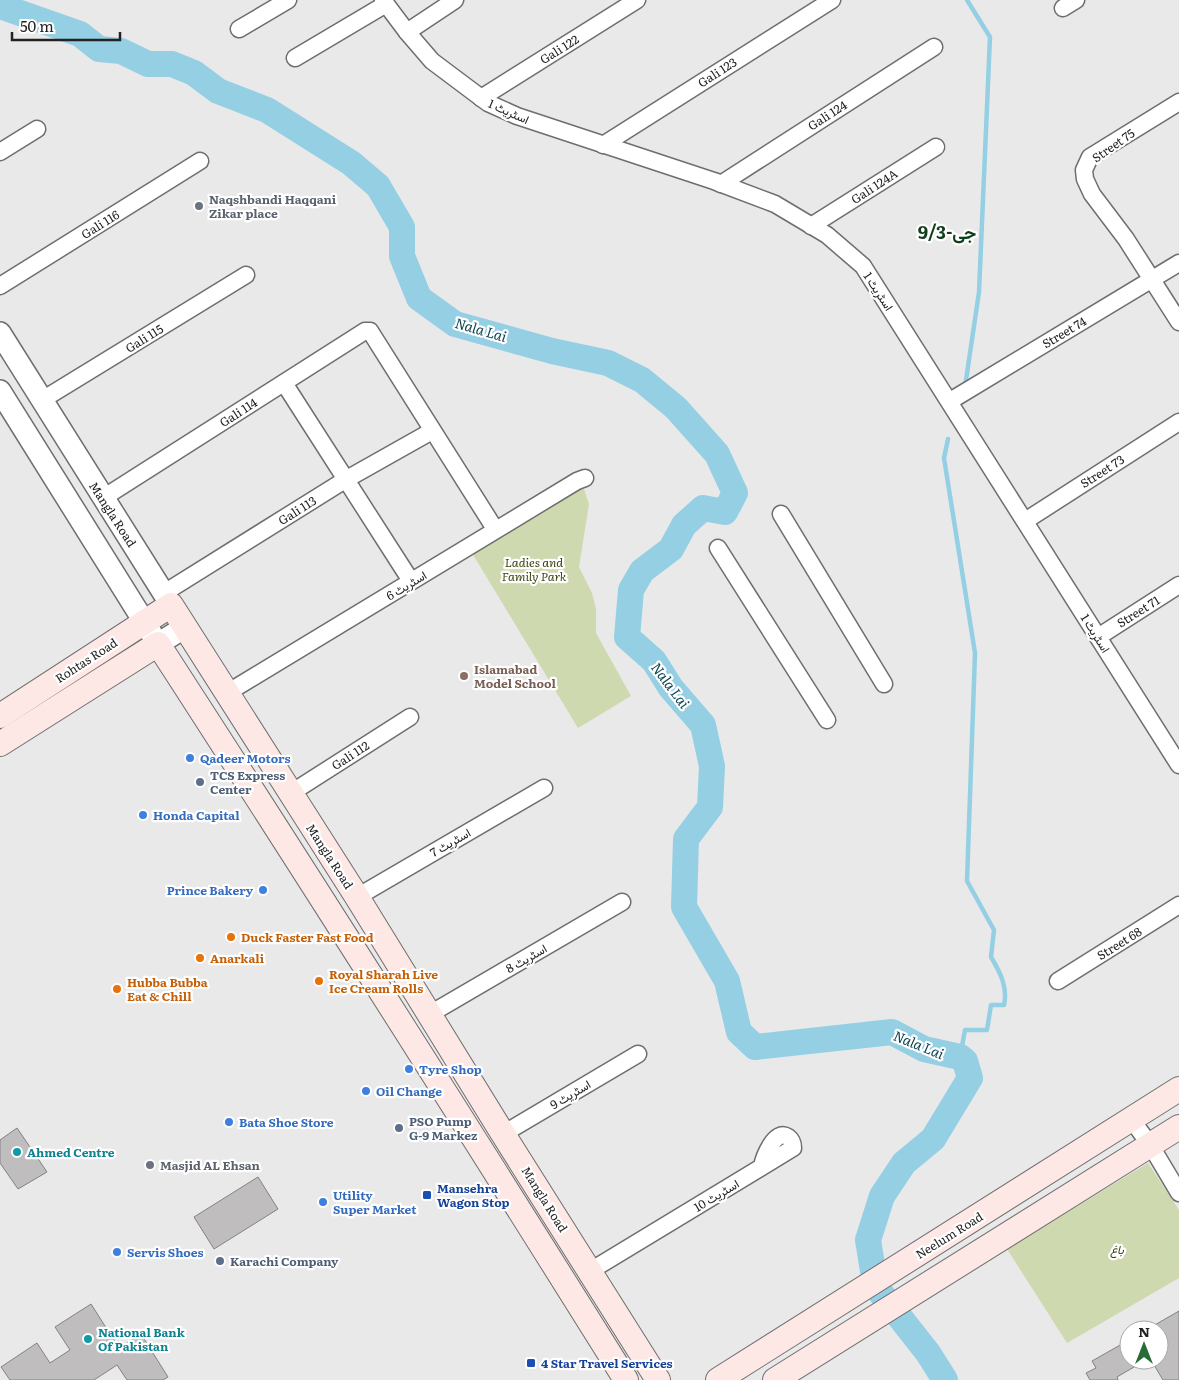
<svg xmlns="http://www.w3.org/2000/svg" width="1179" height="1380" font-family="Literata,Vazirmatn,serif">
<rect width="100%" height="100%" fill="#e9e9ea"/>
<g fill="#cfd9af">
<path d="M 583,486 L 589,504 L 579,567 L 592,593 L 596,609 L 596,633 L 631,696 L 578,728 L 472,553 Z"/>
<path d="M 1148,1163 L 1179,1210 L 1179,1278 L 1067,1343 L 1007,1249 Z"/>
</g>
<g fill="none" stroke-linecap="round" stroke-linejoin="round">
<g stroke="#94cfe4" stroke-width="4.5">
<path d="M 965,387 L 979,292 L 990,37 L 967,0"/>
<path d="M 948,439 L 944,458 L 975,653 L 967,881 L 994,930 L 991,957 C 1000,972 1008,987 1004,1005 L 991,1005 L 987,1030 L 965,1030 L 960,1057"/>
</g>
<path stroke="#94cfe4" stroke-width="26" d="M 0,3 L 3,7 L 80,34 L 99,49 L 121,51 L 148,64 L 172,64 L 194,73 L 218,91 L 267,110 L 351,163 L 378,186 L 402,227 L 402,256 L 419,298 L 455,324 L 552,351 L 608,363 L 642,380 L 676,408 L 717,454 L 735,493 L 725,512 L 703,508 L 684,525 L 671,549 L 642,571 L 631,590 L 627,637 L 654,661 L 671,688 L 703,725 L 712,766 L 710,807 L 686,839 L 684,907 L 727,981 L 739,1032 L 755,1047 L 892,1032 L 924,1049 L 960,1057 L 965,1061 L 970,1078 L 933,1139 L 904,1163 L 882,1196 L 868,1240 L 873,1271 L 880,1292 L 928,1353 L 945,1380"/>
</g>
<g fill="#bfbdbd" stroke="#838282">
<path d="M 17,1128 L 47,1172 L 18,1189 L 0,1163 L 0,1140 Z"/>
<path d="M 258,1177 L 278,1209 L 214,1249 L 194,1217 Z"/>
<path d="M 91,1304 L 119,1348 L 141,1334 L 168,1377 L 163,1380 L 127,1380 L 117,1365 L 94,1380 L 10,1380 L 1,1367 L 37,1343 L 50,1363 L 70,1350 L 55,1327 Z"/>
<path d="M 1179,1311 L 1179,1380 L 1163,1380 L 1151,1360 L 1159,1360 L 1159,1330 L 1146,1330 Z"/>
<path d="M 1129,1340 L 1129,1360 L 1146,1360 L 1117,1377 L 1118,1380 L 1090,1380 L 1086,1373 L 1096,1368 L 1092,1361 Z"/>
</g>
<g fill="none" stroke-linecap="round" stroke-linejoin="round">
<g stroke="#6e6e6f" stroke-width="19">
<g id="minor">
<path d="M 383,0 L 407,32 L 432,61 L 488,103 L 517,116 L 714,181 L 775,204 L 827,235 L 863,266 L 1179,765"/>
<path d="M 1063,8 L 1076,0"/>
<path d="M 239,29 L 288,0"/>
<path d="M 407,32 L 455,0"/>
<path d="M 295,58 L 386,4"/>
<path d="M 481,98 L 637,0"/>
<path d="M 1179,102 L 1090,157 L 1084,170 L 1085,179 L 1092,194 L 1126,239 L 1179,322"/>
<path d="M 603,145 L 832,0"/>
<path d="M 0,152 L 37,129"/>
<path d="M 721,184 L 934,47"/>
<path d="M 811,226 L 936,147"/>
<path d="M 0,286 L 200,161"/>
<path d="M 284,383 L 411,581"/>
<path d="M 42,400 L 246,275"/>
<path d="M 950,401 L 1179,263"/>
<path d="M 103,498 L 365,331 L 370,331 L 495,529"/>
<path d="M 781,514 L 884,684"/>
<path d="M 1025,521 L 1179,422"/>
<path d="M 718,548 L 827,720"/>
<path d="M 164,593 L 345,480 L 432,431"/>
<path d="M 1098,637 L 1179,585"/>
<path d="M 227,693 L 577,481 L 585,478"/>
<path d="M 291,793 L 410,717"/>
<path d="M 357,897 L 544,788"/>
<path d="M 1058,981 L 1179,905"/>
<path d="M 430,1014 L 622,902"/>
<path d="M 1131,1119 L 1151,1146 L 1179,1193"/>
<path d="M 503,1134 L 638,1054"/>
<path d="M 590,1271 L 793,1148 C 793,1143 792,1140 788,1137 C 775,1128 764,1157 762,1166"/>
</g>
</g>
<g stroke="#6e6e6f" stroke-width="24">
<g id="tertiary">
<path d="M 0,333 L 171,605"/>
<path d="M 0,391 L 158,644 L 185,627"/>
</g>
</g>
<g stroke="#6e6e6f" stroke-width="26">
<g id="secondary">
<path d="M 0,716 L 171,605 L 357,897 L 503,1134 L 658,1380"/>
<path d="M 0,744 L 158,644 C 316,888 472,1134 626,1380"/>
<path d="M 718,1380 L 1179,1089"/>
<path d="M 775,1380 L 1179,1127"/>
</g>
</g>
<use href="#minor" stroke="#fff" stroke-width="16"/>
<use href="#tertiary" stroke="#fff" stroke-width="21"/>
<use href="#secondary" stroke="#fee8e5" stroke-width="24"/>
</g>
<g fill="#6b7280" stroke="#fff" stroke-width="2">
<circle cx="199" cy="206" r="5"/>
<circle cx="150" cy="1165" r="5"/>
</g>
<circle fill="#8d6e63" stroke="#fff" stroke-width="2" cx="464" cy="676" r="5"/>
<g fill="#3f7fe0" stroke="#fff" stroke-width="2">
<circle cx="190" cy="758" r="5"/>
<circle cx="143" cy="815" r="5"/>
<circle cx="263" cy="890" r="5"/>
<circle cx="409" cy="1069" r="5"/>
<circle cx="366" cy="1091" r="5"/>
<circle cx="229" cy="1122" r="5"/>
<circle cx="323" cy="1202" r="5"/>
<circle cx="117" cy="1252" r="5"/>
</g>
<g fill="#5c6f8a" stroke="#fff" stroke-width="2">
<circle cx="200" cy="782" r="5"/>
<circle cx="399" cy="1128" r="5"/>
<circle cx="220" cy="1261" r="5"/>
</g>
<g fill="#e8710a" stroke="#fff" stroke-width="2">
<circle cx="231" cy="937" r="5"/>
<circle cx="200" cy="958" r="5"/>
<circle cx="319" cy="981" r="5"/>
<circle cx="117" cy="989" r="5"/>
</g>
<g fill="#0f9aa8" stroke="#fff" stroke-width="2">
<circle cx="17" cy="1152" r="5"/>
<circle cx="88" cy="1339" r="5"/>
</g>
<g fill="#1a4fb4" stroke="#fff" stroke-width="2">
<rect x="422" y="1190" width="10" height="10" rx="2.5"/>
<rect x="526" y="1358" width="10" height="10" rx="2.5"/>
</g>
<g text-anchor="middle" dominant-baseline="central" stroke-width="4.5" stroke-linejoin="round" paint-order="stroke">
<g font-size="12" fill="#222" stroke="#fff">
<text transform="translate(559 49) rotate(-32)">Gali 122</text>
<text transform="translate(717 72) rotate(-33)">Gali 123</text>
<text transform="translate(509 111) rotate(24)">اسٹریٹ 1</text>
<text transform="translate(827 115) rotate(-33)">Gali 124</text>
<text transform="translate(1113 145) rotate(-35)">Street 75</text>
<text transform="translate(874 186) rotate(-33)">Gali 124A</text>
<text transform="translate(100 224) rotate(-32)">Gali 116</text>
<text transform="translate(879 291) rotate(57)">اسٹریٹ 1</text>
<text transform="translate(1064 332) rotate(-31)">Street 74</text>
<text transform="translate(144 338) rotate(-32)">Gali 115</text>
<text transform="translate(238 412) rotate(-33)">Gali 114</text>
<text transform="translate(1102 471) rotate(-33)">Street 73</text>
<text transform="translate(297 510) rotate(-32)">Gali 113</text>
<text transform="translate(113 514) rotate(57)">Mangla Road</text>
<text transform="translate(406 585) rotate(-31)">اسٹریٹ 6</text>
<text transform="translate(1138 611) rotate(-32)">Street 71</text>
<text transform="translate(1096 633) rotate(58)">اسٹریٹ 1</text>
<text transform="translate(86 660) rotate(-33)">Rohtas Road</text>
<text transform="translate(350 755) rotate(-33)">Gali 112</text>
<text transform="translate(450 842) rotate(-30)">اسٹریٹ 7</text>
<text transform="translate(330 856) rotate(57)">Mangla Road</text>
<text transform="translate(1119 943) rotate(-32)">Street 68</text>
<text transform="translate(526 958) rotate(-30)">اسٹریٹ 8</text>
<text transform="translate(570 1094) rotate(-31)">اسٹریٹ 9</text>
<text transform="translate(716 1195) rotate(-31)">اسٹریٹ 10</text>
<text transform="translate(545 1199) rotate(58)">Mangla Road</text>
<text transform="translate(949 1235) rotate(-32)">Neelum Road</text>
</g>
<g font-size="12" font-weight="bold" fill="#5b616d" stroke="#fff" text-anchor="start">
<text x="209" y="199">Naqshbandi Haqqani<tspan x="209" dy="14">Zikar place</tspan></text>
<text x="160" y="1165">Masjid AL Ehsan</text>
</g>
<g font-size="12" font-style="italic" fill="#3c450e" stroke="#fff">
<text x="534" y="562">Ladies and<tspan x="534" dy="14">Family Park</tspan></text>
<text x="1117" y="1249">باغ</text>
</g>
<g font-size="12" font-weight="bold" fill="#785e54" stroke="#fff" text-anchor="start">
<text x="474" y="669">Islamabad<tspan x="474" dy="14">Model School</tspan></text>
</g>
<g font-size="12" font-weight="bold" fill="#366cbe" stroke="#fff" text-anchor="start">
<text x="200" y="758">Qadeer Motors</text>
<text x="153" y="815">Honda Capital</text>
<text x="253" y="890" text-anchor="end">Prince Bakery</text>
<text x="419" y="1069">Tyre Shop</text>
<text x="376" y="1091">Oil Change</text>
<text x="239" y="1122">Bata Shoe Store</text>
<text x="333" y="1195">Utility<tspan x="333" dy="14">Super Market</tspan></text>
<text x="127" y="1252">Servis Shoes</text>
</g>
<g font-size="12" font-weight="bold" fill="#4e5e75" stroke="#fff" text-anchor="start">
<text x="210" y="775">TCS Express<tspan x="210" dy="14">Center</tspan></text>
<text x="409" y="1121">PSO Pump<tspan x="409" dy="14">G-9 Markez</tspan></text>
<text x="230" y="1261">Karachi Company</text>
</g>
<g font-size="12" font-weight="bold" fill="#c56008" stroke="#fff" text-anchor="start">
<text x="241" y="937">Duck Faster Fast Food</text>
<text x="210" y="958">Anarkali</text>
<text x="329" y="974">Royal Sharah Live<tspan x="329" dy="14">Ice Cream Rolls</tspan></text>
<text x="127" y="982">Hubba Bubba<tspan x="127" dy="14">Eat &amp; Chill</tspan></text>
</g>
<g font-size="12" font-weight="bold" fill="#0d838f" stroke="#fff" text-anchor="start">
<text x="27" y="1152">Ahmed Centre</text>
<text x="98" y="1332">National Bank<tspan x="98" dy="14">Of Pakistan</tspan></text>
</g>
<g font-size="12" font-weight="bold" fill="#164399" stroke="#fff" text-anchor="start">
<text x="437" y="1188">Mansehra<tspan x="437" dy="14">Wagon Stop</tspan></text>
<text x="541" y="1363">4 Star Travel Services</text>
</g>
<g font-size="14" font-style="italic" fill="#0e4351" stroke="#fff">
<text transform="translate(481 329) rotate(16)">Nala Lai</text>
<text transform="translate(671 685) rotate(53)">Nala Lai</text>
<text transform="translate(919 1044) rotate(22)">Nala Lai</text>
</g>
<g font-size="18" font-weight="bold" fill="#0e3e1a" stroke="#fff">
<text x="947" y="231">جی-9/3</text>
</g>
</g>
<g transform="translate(1144 1345)"><circle r="24" fill="#ffffff" stroke="#a7a7a7"/>
<path d="M0-4L9 19L0 12L-9 19Z" fill="#286c37"/>
<text y="-8" font-size="14" font-weight="bold" text-anchor="middle" fill="#222222">N</text>
</g>
<path d="M12 32v8h108v-8" fill="none" stroke="#222222" stroke-width="2.5"/>
<text x="20" y="32" font-size="15" fill="#222222" stroke="#ffffff" stroke-width="4" paint-order="stroke">50 m</text>
</svg>
